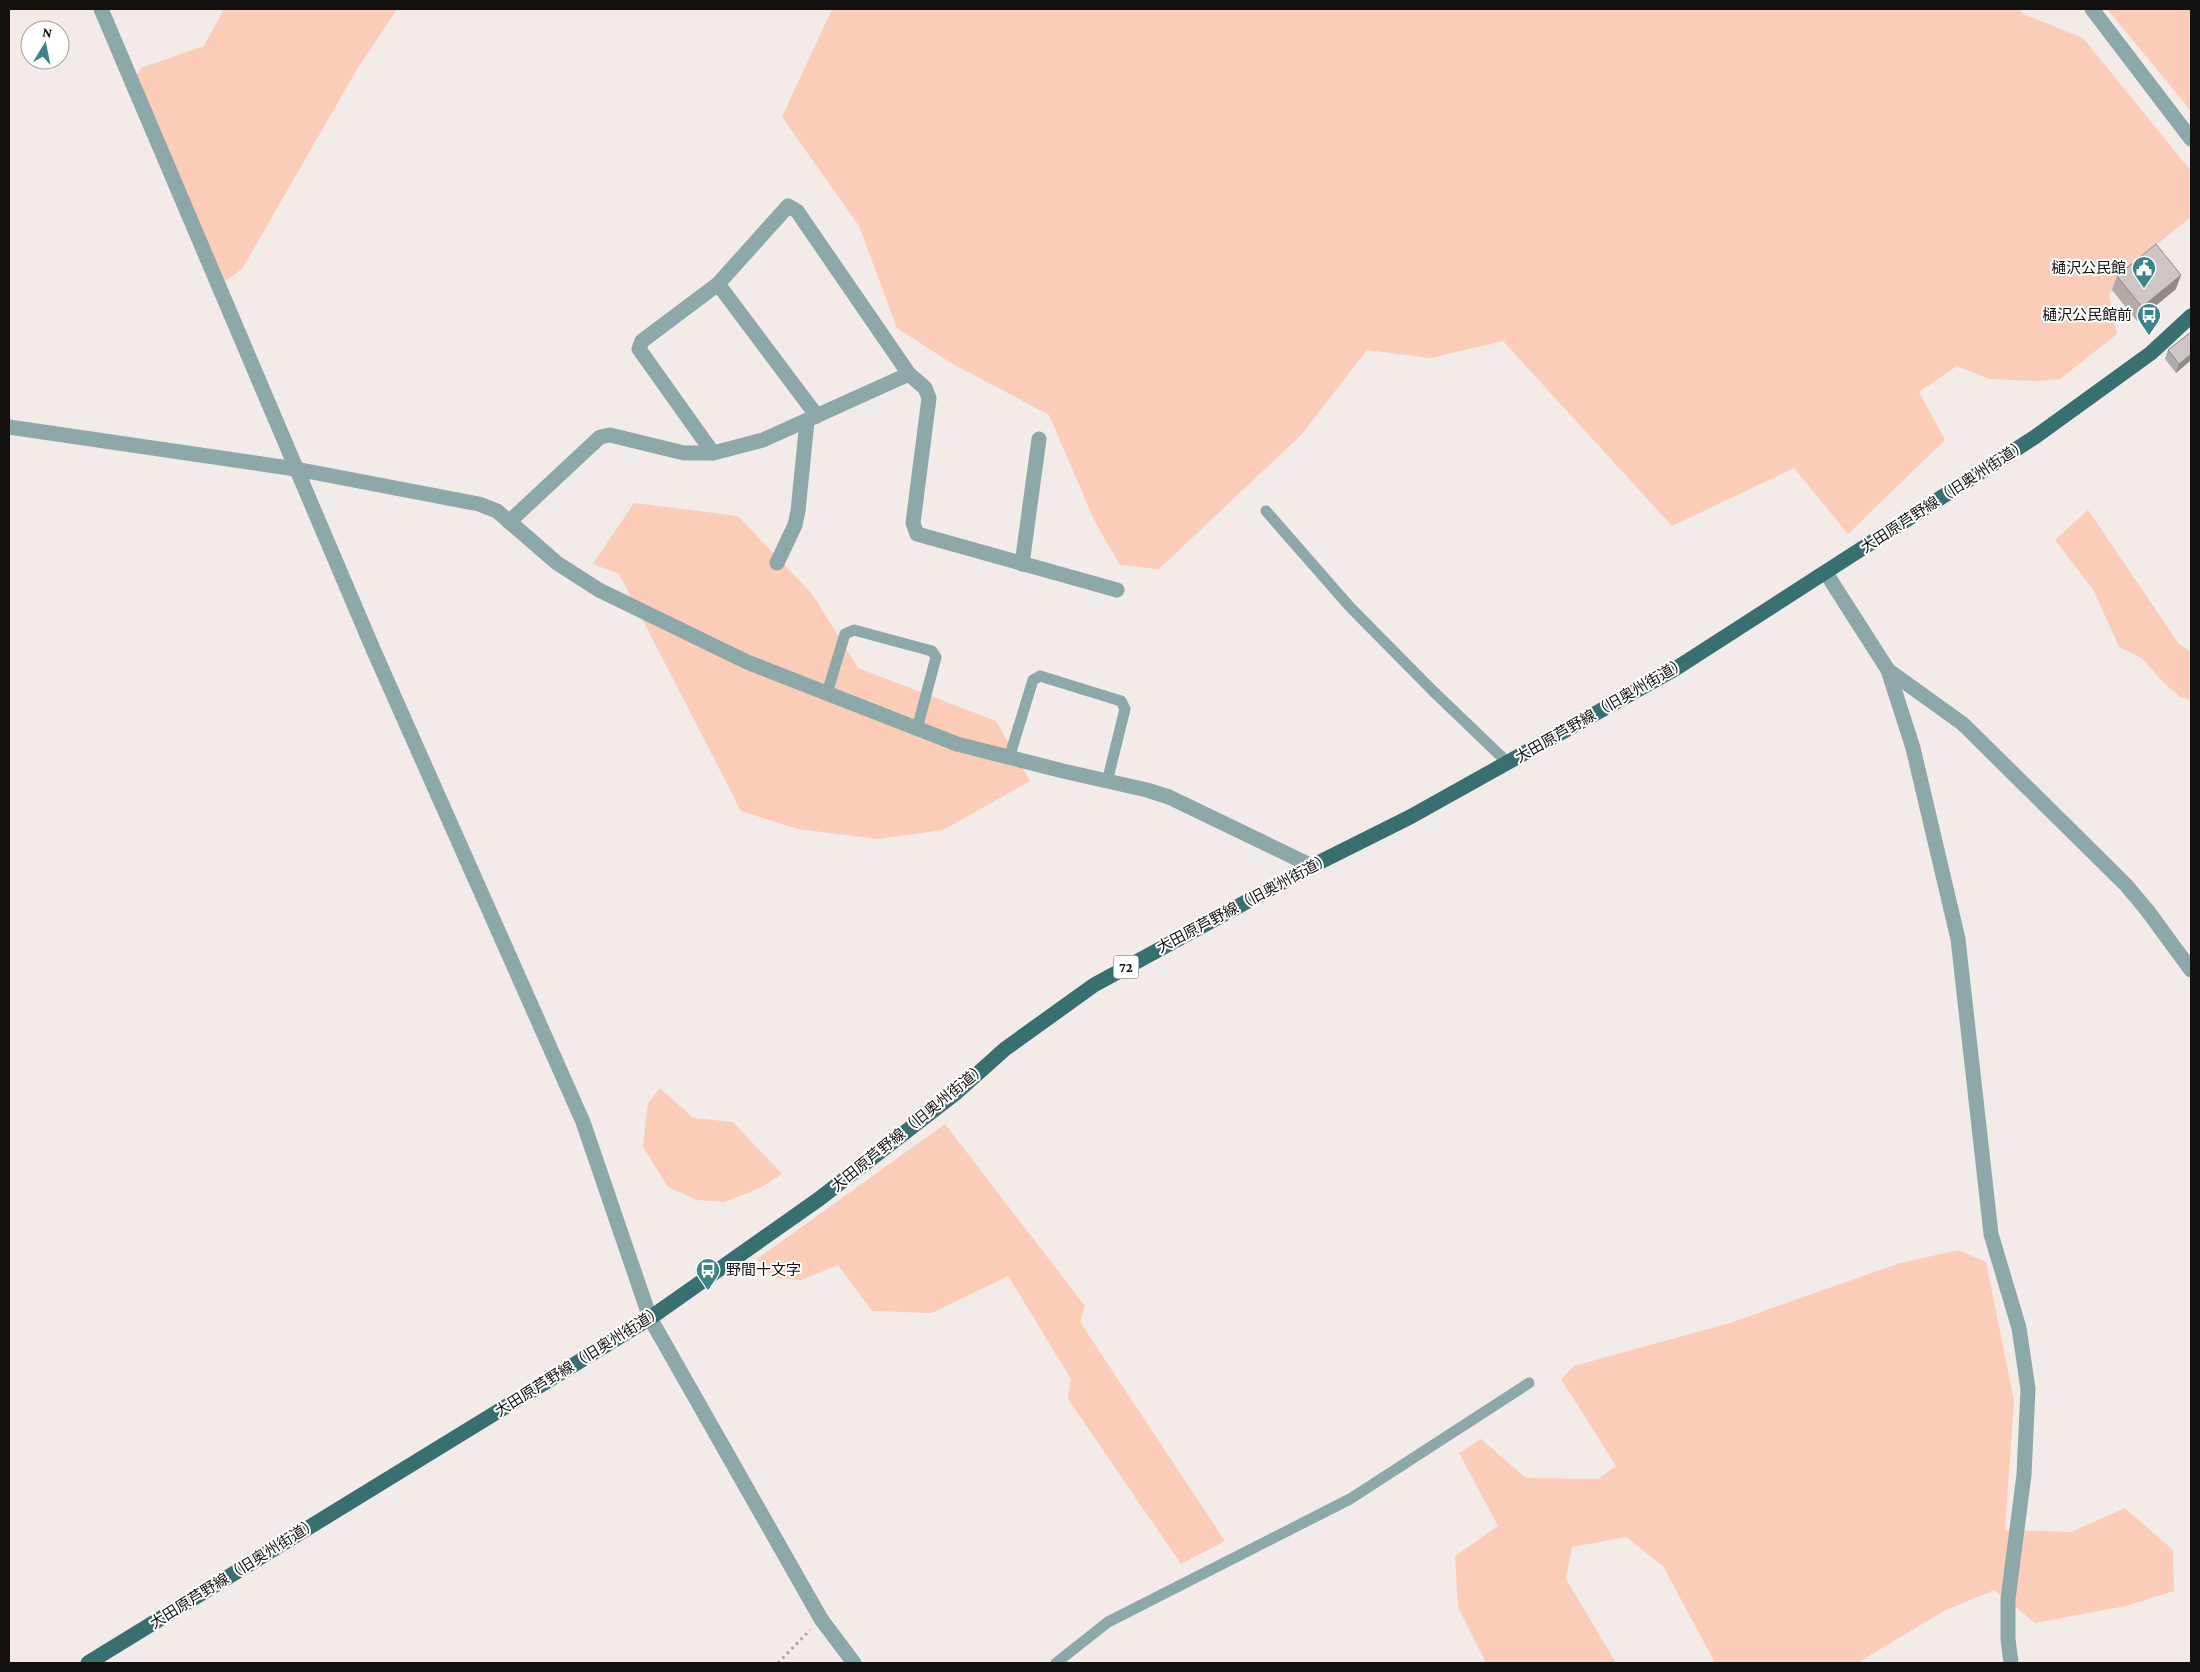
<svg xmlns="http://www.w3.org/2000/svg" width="2200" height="1672" font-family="'Crimson Pro','Noto Sans JP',serif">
<rect width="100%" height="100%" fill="#f2ebe8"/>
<g fill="#fbccb8">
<path d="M 224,9 L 397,9 L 356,71 L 242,269 L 225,281 L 131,85 L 141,68 L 204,46 Z"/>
<path d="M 832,9 L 2019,9 L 2023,14 L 2083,38 L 2191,171 L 2191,217 L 2131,265 L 2109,295 L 2117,334 L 2060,379 L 2037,381 L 1989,379 L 1957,366 L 1919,392 L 1945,440 L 1848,534 L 1794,468 L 1672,526 L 1503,341 L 1431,358 L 1367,350 L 1301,435 L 1159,569 L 1120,565 L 1095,522 L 1049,415 L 951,363 L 897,328 L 859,226 L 782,117 Z"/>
<path d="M 2107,9 L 2191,9 L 2191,111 Z"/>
<path d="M 634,503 L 738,516 L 813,595 L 858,668 L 996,721 L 1030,781 L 943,830 L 877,839 L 798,829 L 741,811 L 619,574 L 593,564 Z"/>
<path d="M 2088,510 L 2179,644 L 2191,652 L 2191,700 L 2180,697 L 2164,683 L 2143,659 L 2119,647 L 2094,591 L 2055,540 Z"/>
<path d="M 660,1088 L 693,1118 L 733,1122 L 782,1174 L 760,1188 L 724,1202 L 697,1200 L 668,1187 L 643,1147 L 648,1103 Z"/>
<path d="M 945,1124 L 1085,1306 L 1080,1322 L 1225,1541 L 1181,1564 L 1068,1399 L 1071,1379 L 1008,1276 L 932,1313 L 872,1311 L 838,1265 L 801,1280 L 773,1278 L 757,1259 Z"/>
<path d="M 1958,1250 L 1986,1262 L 2014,1401 L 2005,1530 L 2071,1532 L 2125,1508 L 2173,1550 L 2174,1591 L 2126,1606 L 2035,1623 L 1994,1590 L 1944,1611 L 1857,1663 L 1715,1663 L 1663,1566 L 1626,1537 L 1572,1547 L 1566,1579 L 1616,1663 L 1486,1663 L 1458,1607 L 1455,1556 L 1498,1526 L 1459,1453 L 1481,1439 L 1526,1478 L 1598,1479 L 1616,1466 L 1561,1379 L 1574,1366 L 1730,1323 L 1897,1264 Z"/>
</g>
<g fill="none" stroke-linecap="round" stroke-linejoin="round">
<path stroke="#a7a29f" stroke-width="3" stroke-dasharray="2.5 4" stroke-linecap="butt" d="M 778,1663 L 810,1630"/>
<g stroke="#8ca8a9" stroke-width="11">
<path d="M 1266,511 L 1350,607 L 1433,691 L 1508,763"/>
<path d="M 827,693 L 845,634 L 854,630 L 932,651 L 936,657 L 917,729"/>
<path d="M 1009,758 L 1033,680 L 1040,676 L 1121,701 L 1125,709 L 1107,782"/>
<path d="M 1056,1663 L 1108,1622 L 1350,1499 L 1529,1383"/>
</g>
<g stroke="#8ca8a9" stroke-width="15">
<path d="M 101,9 L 373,649 L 583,1122 L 650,1318 L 821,1619 L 854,1663"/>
<path d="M 2092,9 L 2191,139"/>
<path d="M 817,416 L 718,284 L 788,206 L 797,211 L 909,374 L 925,388 L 929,398 L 913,523 L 917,534 L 1117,590"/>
<path d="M 9,427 L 296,469 L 479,504 L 497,511 L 557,563 L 599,590 L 747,662 L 957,744 L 1063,771 L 1147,790 L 1169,797 L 1312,866"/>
<path d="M 713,453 L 639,349 L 642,341 L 718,284"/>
<path d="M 509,522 L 600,437 L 610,435 L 684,453 L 713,453 L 763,440 L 909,374"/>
<path d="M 777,563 L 795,525 L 798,511 L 807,421"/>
<path d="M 1022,564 L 1039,439"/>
<path d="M 1826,573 L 1888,670 L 1913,748 L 1958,939 L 1991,1234 L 2019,1328 L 2028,1389 L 2024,1475 L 2008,1599 L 2008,1639 L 2011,1663"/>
<path d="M 1888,670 L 1963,724 L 2126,885 L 2147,910 L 2191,970"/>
</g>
<path stroke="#386f71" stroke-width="15" d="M 88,1663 L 650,1318 L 819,1199 L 957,1092 L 1005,1049 L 1094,985 L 1312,866 L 1410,817 L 1675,669 L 2035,437 L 2151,353 L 2191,316"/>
</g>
<g fill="#b0aaa9">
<path d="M 2117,276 L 2176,289 L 2137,321 L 2112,290 Z"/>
<path d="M 2191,332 L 2191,360 L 2176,373 L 2165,359 L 2168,350 Z"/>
</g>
<g fill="#908b89">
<path d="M 2181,275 L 2176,289 L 2137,321 L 2142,307 Z"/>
<path d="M 2191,354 L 2191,360 L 2176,373 L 2179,364 Z"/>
</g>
<g fill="#cdc6c4" stroke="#908b89">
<path d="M 2156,244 L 2181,275 L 2142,307 L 2117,276 Z"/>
<path d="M 2191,332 L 2191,354 L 2179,364 L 2168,350 Z"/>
</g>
<defs>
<g id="civic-pin" transform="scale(1.25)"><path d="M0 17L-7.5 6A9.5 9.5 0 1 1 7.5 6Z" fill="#3c8487" stroke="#fff"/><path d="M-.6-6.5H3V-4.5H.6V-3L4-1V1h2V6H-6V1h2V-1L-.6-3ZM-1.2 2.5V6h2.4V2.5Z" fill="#fff"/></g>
<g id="bus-pin" transform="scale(1.25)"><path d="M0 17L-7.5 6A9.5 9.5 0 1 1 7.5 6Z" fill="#3c8487" stroke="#fff"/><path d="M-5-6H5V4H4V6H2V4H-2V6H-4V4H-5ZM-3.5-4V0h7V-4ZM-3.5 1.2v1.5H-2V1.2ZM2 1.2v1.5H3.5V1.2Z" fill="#fff"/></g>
</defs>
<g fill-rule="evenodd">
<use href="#civic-pin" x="2144" y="268"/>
<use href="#bus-pin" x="2149" y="315"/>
<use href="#bus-pin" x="708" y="1270"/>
</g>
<g text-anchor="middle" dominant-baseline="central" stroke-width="4" stroke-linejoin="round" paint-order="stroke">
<rect fill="#fff" stroke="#5a5858" stroke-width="1" x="1113.5" y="955.5" width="25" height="23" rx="4"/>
<g font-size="14" font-weight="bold" fill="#131110">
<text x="1126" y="967">72</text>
</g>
<g font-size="15" fill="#131110" stroke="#fff" text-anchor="end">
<text x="2126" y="268">樋沢公民館</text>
<text x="2132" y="315">樋沢公民館前</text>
<text x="726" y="1270" text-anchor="start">野間十文字</text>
</g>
<g font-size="15" fill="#131110" stroke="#fff">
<text transform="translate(1944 496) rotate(-33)">大田原芦野線（旧奥州街道）</text>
<text transform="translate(1601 710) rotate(-30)">大田原芦野線（旧奥州街道）</text>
<text transform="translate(1244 903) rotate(-28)">大田原芦野線（旧奥州街道）</text>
<text transform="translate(909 1127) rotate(-39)">大田原芦野線（旧奥州街道）</text>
<text transform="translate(579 1361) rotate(-32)">大田原芦野線（旧奥州街道）</text>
<text transform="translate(234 1573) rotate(-32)">大田原芦野線（旧奥州街道）</text>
</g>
</g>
<rect width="2200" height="1672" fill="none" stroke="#131110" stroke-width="20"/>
<g transform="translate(45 45) rotate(10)"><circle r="24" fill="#ffffff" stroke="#a1a09f"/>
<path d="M0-4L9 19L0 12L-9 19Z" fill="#3c8487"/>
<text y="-8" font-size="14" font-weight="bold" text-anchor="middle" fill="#131110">N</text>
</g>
</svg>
